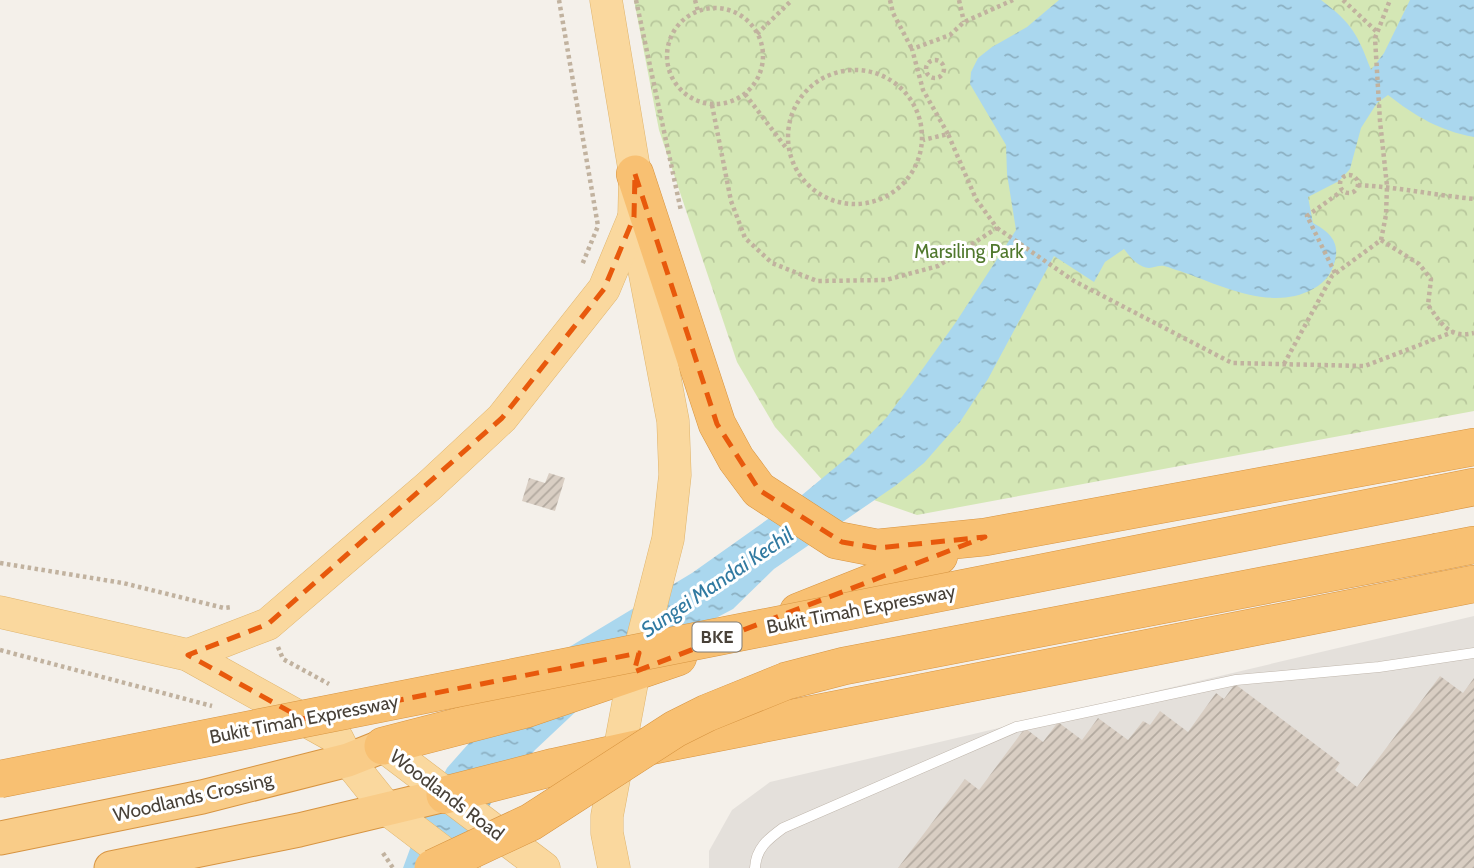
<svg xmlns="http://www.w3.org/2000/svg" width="1474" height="868" font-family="Cabin,sans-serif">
<defs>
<pattern id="park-crowns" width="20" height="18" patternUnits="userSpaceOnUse" patternTransform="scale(1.75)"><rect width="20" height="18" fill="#d4e7b5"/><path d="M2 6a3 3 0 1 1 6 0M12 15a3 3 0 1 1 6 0" fill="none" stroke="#b8c79c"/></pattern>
<pattern id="water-ripples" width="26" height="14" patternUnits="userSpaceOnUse" patternTransform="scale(1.75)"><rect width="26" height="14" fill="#aad7ee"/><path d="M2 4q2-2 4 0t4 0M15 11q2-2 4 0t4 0" fill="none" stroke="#8cb0c2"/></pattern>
<pattern id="building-hatch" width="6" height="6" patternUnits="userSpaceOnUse" patternTransform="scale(1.75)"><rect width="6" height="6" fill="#d9cec3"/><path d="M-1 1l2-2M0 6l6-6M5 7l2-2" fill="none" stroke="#b2a99f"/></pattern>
</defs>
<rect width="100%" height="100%" fill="#f4f0ea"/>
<path fill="#e4e0db" d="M 1474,616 L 1474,868 L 709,868 L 709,851 L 732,810 L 770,782 Z"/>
<path fill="url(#park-crowns)" d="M 634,0 L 1474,0 L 1474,411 L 917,515 L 825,483 L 775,427 L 737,362 L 659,130 Z"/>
<path fill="url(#water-ripples)" d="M 1059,0 L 1321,0 C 1352,23 1358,35 1371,70 L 1384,53 L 1410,0 L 1474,0 L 1474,137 C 1440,131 1415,116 1388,95 L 1377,103 L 1361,128 L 1350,169 L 1339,181 L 1308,197 L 1313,223 C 1326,230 1338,239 1336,255 C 1334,271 1326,282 1313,289 C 1271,312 1220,285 1180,271 C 1175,270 1169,267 1164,266 C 1159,265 1154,268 1149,268 C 1138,267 1130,257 1124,249 L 1105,262 L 1094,282 L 1054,256 L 988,379 L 960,422 L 924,463 L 895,486 L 774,569 L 733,609 L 699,627 L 585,703 L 535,750 L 496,794 L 474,834 L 462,868 L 403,868 L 422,816 L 447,768 L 470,742 L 556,655 L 692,573 L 802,495 L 849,456 L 887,417 L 924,367 L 956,322 L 1016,230 L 1007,174 L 1006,145 L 970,84 L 971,72 L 978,58 L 992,47 L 1027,27 Z"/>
<g fill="url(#building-hatch)">
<path d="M 549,473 L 565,478 L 555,511 L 522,501 L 529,478 L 545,483 Z"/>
<path d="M 1440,676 L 1463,693 L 1474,678 L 1474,868 L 898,868 L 965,779 L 979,790 L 1025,728 L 1043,742 L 1058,722 L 1082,740 L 1098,718 L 1128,740 L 1143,721 L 1150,725 L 1160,711 L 1188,732 L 1216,693 L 1224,699 L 1235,684 L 1340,763 L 1335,770 L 1357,787 Z"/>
</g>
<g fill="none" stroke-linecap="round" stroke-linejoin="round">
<g stroke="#c0b7ad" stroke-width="11">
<path id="service" d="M 755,868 C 756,848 768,839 783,828 L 1016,727 L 1236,680 L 1379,667 L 1474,653"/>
</g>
<g stroke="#dfb46d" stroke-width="33">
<g id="primary">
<path d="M 606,0 L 635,174 L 634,217 L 673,421 L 675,475 L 668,539 L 634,672 L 607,816 L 607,833 L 614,868"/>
<path d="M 0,612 L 188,655 L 337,738 L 348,760 L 388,810 L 464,868"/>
<path d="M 188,655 L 268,624 L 429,486 L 502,418 L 604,289 L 634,217"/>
<path d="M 383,746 L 544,868"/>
</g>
</g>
<g stroke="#d79441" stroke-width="35">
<g id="trunk">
<path d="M 0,838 L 202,797 L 348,760 L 383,746"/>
<path d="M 111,868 L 299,830 L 445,795"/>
</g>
</g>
<g stroke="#d79441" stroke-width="38">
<g id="motorway">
<path d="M 635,174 L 717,424 L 736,459 L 759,490 L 836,540 L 877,548 L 985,537 L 1474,447"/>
<path d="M 1434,495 L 1474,487"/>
<path d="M 1438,552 L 1474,545"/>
<path d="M 798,612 L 939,556"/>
<path d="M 383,746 L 526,709 L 678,657"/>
<path d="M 445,795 L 554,767 L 645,747 L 1474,584"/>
</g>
</g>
<g stroke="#c1b29f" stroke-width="4.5" stroke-dasharray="3.5 3.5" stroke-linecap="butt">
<path d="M 559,0 L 598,226 L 582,265"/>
<path d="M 636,0 L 681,211"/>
<path d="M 695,0 L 698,11"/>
<path d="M 890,0 L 893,13 L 912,49"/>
<path d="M 959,0 L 964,22"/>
<path d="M 1343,0 L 1376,31"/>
<circle cx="715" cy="56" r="48"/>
<path d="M 757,34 L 792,0"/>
<circle cx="935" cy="69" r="9"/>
<circle cx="855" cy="137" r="67"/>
<path d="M 745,94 L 787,149"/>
<path d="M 712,105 L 731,201 L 745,238 L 772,263 L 817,281 L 886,280 L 938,266 L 997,228 L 976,199 L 948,134 L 923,140"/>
<path d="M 948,134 L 923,90 L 912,49 L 950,35 L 964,22 L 1013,0"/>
<circle cx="1349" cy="184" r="9"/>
<path d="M 1358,185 C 1397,187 1435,195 1474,199"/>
<path d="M 997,228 L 1074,281 L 1232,363 L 1365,366 L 1453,332"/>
<path d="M 1381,240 L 1419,264 L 1431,279 L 1428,305 C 1441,323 1449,339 1474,333"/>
<path d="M 1335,273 L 1307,216 L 1342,191"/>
<path d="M 1284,364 L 1332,276 L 1381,240 L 1386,215 L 1387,186 L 1380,121 L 1375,38 L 1390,0"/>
<path d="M 0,563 L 123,583 L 224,608 L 232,607"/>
<path d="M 278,647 L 283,659 L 329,684"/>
<path d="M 0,650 L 212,706"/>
<path d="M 383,853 L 393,868"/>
</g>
<use href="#service" stroke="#fff" stroke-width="10"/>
<use href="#primary" stroke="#fad89e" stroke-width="32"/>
<use href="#trunk" stroke="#f9cc88" stroke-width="33"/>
<use href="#motorway" stroke="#f8c072" stroke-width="37"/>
<g stroke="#d79441" stroke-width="38" stroke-linecap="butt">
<g id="motorway-bridge">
<path d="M 0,779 L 1434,495"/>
<path d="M 433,868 L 531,822 L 675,729 L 707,713 L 786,681 L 844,666 L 1438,552"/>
</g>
</g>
<use href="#motorway-bridge" stroke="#f8c072" stroke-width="37"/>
</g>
<path fill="none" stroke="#e8590c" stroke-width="5" stroke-dasharray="14 9" stroke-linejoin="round" d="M 635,174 L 717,424 L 759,490 L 842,542 L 877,548 L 985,537 L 634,672 L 639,653 L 303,719 L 188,655 L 268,624 L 502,418 L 604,289 L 634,217 Z"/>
<g text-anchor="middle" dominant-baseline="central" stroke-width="6" stroke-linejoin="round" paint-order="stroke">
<rect fill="#fff" stroke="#7f7a74" stroke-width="2" x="692.5" y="622.5" width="49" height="29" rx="5"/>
<g font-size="18" font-weight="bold" fill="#484138">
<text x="717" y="637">BKE</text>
</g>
<g font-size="19" fill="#50782d" stroke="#fff">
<text x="969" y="251">Marsiling Park</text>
</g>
<g font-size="19" fill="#484138" stroke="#fff">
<text transform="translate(861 609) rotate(-11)">Bukit Timah Expressway</text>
<text transform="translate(304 719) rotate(-11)">Bukit Timah Expressway</text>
<text transform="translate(447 795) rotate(37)">Woodlands Road</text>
<text transform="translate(193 797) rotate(-13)">Woodlands Crossing</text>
</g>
<g font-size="21" font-style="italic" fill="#317aa1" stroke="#fff">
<text transform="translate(717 582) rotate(-34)">Sungei Mandai Kechil</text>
</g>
</g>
</svg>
